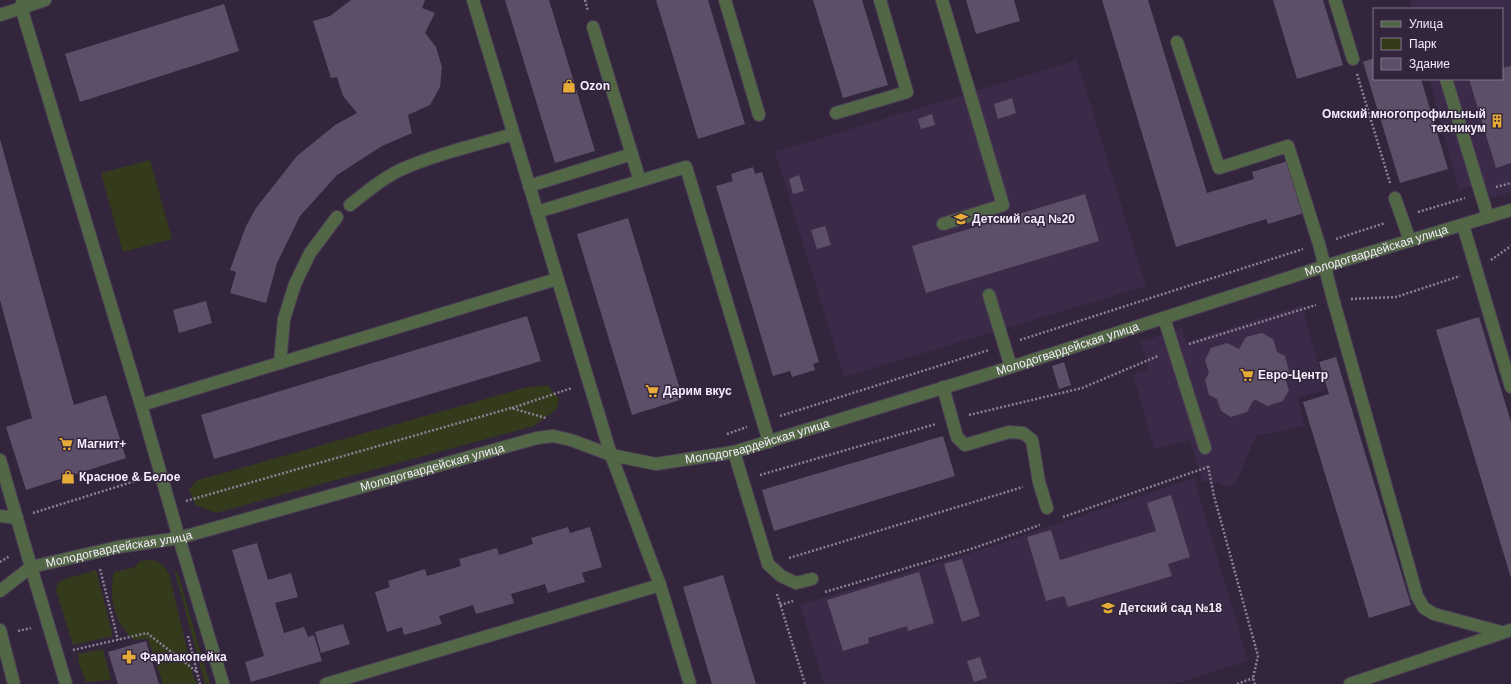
<svg xmlns="http://www.w3.org/2000/svg" width="1511" height="684" font-family="Helvetica,sans-serif">
<rect width="100%" height="100%" fill="#32253c"/>
<g fill="#3c2b48">
<path d="M 1410,0 L 1511,0 L 1511,192 L 1491,198 L 1484,183 L 1459,190 L 1429,79 L 1502,79 L 1502,9 L 1412,9 Z"/>
<path d="M 1077,60 L 1146,286 L 844,377 L 775,152 Z"/>
<path d="M 1302,305 L 1325,390 L 1297,398 L 1305,426 L 1256,436 L 1236,483 L 1226,487 L 1220,483 L 1202,481 L 1190,440 L 1154,449 L 1133,374 L 1149,370 L 1140,342 L 1182,328 L 1186,342 Z"/>
<path d="M 1194,478 L 1248,661 L 1174,684 L 824,684 L 800,605 L 968,554 Z"/>
</g>
<g fill="#343b1c">
<path d="M 150,160 L 172,239 L 123,252 L 101,173 Z"/>
<path d="M 548,385 L 559,399 L 557,409 L 534,426 L 216,513 L 195,505 L 189,489 L 198,480 L 524,388 Z"/>
<path d="M 148,560 C 159,560 163,564 169,573 L 194,679 L 198,684 L 163,684 L 148,639 L 134,640 C 131,637 126,633 123,628 C 113,614 109,589 114,572 L 135,567 L 140,561 Z"/>
<path d="M 174,569 L 178,574 L 210,684 L 205,684 Z"/>
<path d="M 96,570 L 113,636 L 73,645 L 56,590 L 58,583 L 62,580 Z"/>
<path d="M 103,649 L 111,680 L 86,682 L 79,664 L 78,654 Z"/>
</g>
<g fill="#5e4f68">
<path d="M 351,0 L 425,0 L 422,8 L 435,13 L 425,33 L 436,47 L 442,67 L 440,87 L 430,105 L 408,115 L 412,133 L 382,146 L 337,175 L 300,216 L 277,263 L 266,303 L 230,293 L 236,272 L 230,270 L 246,226 L 256,208 L 297,156 L 335,125 L 357,113 L 343,96 L 337,77 L 331,78 L 313,21 L 330,16 Z"/>
<path d="M 505,0 L 549,0 L 595,151 L 555,163 Z"/>
<path d="M 656,0 L 708,0 L 745,124 L 698,139 Z"/>
<path d="M 813,0 L 862,0 L 888,85 L 843,98 Z"/>
<path d="M 966,0 L 1014,0 L 1020,21 L 976,34 Z"/>
<path d="M 1102,0 L 1148,0 L 1207,193 L 1254,179 L 1252,172 L 1288,161 L 1304,213 L 1268,224 L 1266,219 L 1176,247 Z"/>
<path d="M 1273,0 L 1323,0 L 1343,65 L 1297,79 Z"/>
<path d="M 224,4 L 239,51 L 80,102 L 65,54 Z"/>
<path d="M 1374,58 L 1374,79 L 1421,79 L 1448,169 L 1400,183 L 1363,62 Z"/>
<path d="M 1511,66 L 1511,163 L 1496,168 L 1469,79 L 1502,79 L 1502,68 Z"/>
<path d="M 1012,98 L 1016,113 L 998,119 L 994,104 Z"/>
<path d="M 932,114 L 935,125 L 921,129 L 918,119 Z"/>
<path d="M 0,139 L 74,405 L 106,395 L 126,458 L 26,490 L 6,427 L 32,418 L 0,300 Z"/>
<path d="M 753,167 L 755,174 L 762,172 L 819,362 L 813,364 L 815,370 L 792,377 L 790,371 L 773,376 L 716,186 L 733,181 L 731,174 Z"/>
<path d="M 799,175 L 804,191 L 793,194 L 789,179 Z"/>
<path d="M 1085,194 L 1099,241 L 926,293 L 912,246 Z"/>
<path d="M 628,218 L 683,399 L 632,415 L 577,234 Z"/>
<path d="M 825,226 L 831,245 L 817,249 L 811,230 Z"/>
<path d="M 206,301 L 212,323 L 179,333 L 173,310 Z"/>
<path d="M 527,316 L 541,361 L 214,459 L 201,415 Z"/>
<path d="M 1479,317 L 1511,422 L 1511,578 L 1436,330 Z"/>
<path d="M 1262,333 L 1273,339 L 1277,352 L 1285,356 L 1289,371 L 1285,378 L 1289,390 L 1283,401 L 1267,406 L 1256,400 L 1253,401 L 1247,412 L 1231,417 L 1221,411 L 1217,399 L 1209,395 L 1205,380 L 1209,373 L 1205,360 L 1211,348 L 1227,343 L 1239,349 L 1246,337 Z"/>
<path d="M 1336,357 L 1411,605 L 1369,618 L 1303,402 L 1329,394 L 1319,362 Z"/>
<path d="M 1064,362 L 1071,385 L 1059,389 L 1052,366 Z"/>
<path d="M 943,436 L 955,476 L 774,531 L 762,490 Z"/>
<path d="M 1171,495 L 1190,557 L 1168,564 L 1172,576 L 1068,607 L 1064,596 L 1046,601 L 1027,537 L 1051,530 L 1060,560 L 1156,531 L 1147,503 Z"/>
<path d="M 568,527 L 570,533 L 590,527 L 602,567 L 582,573 L 585,582 L 548,593 L 545,584 L 511,594 L 514,603 L 476,614 L 473,605 L 439,616 L 442,624 L 404,635 L 402,627 L 387,632 L 375,592 L 390,587 L 388,581 L 425,569 L 427,576 L 461,566 L 459,559 L 497,548 L 499,555 L 533,544 L 531,538 Z"/>
<path d="M 257,543 L 268,580 L 291,573 L 298,597 L 275,603 L 284,633 L 304,627 L 308,637 L 314,635 L 322,661 L 251,682 L 245,662 L 264,656 L 232,550 Z"/>
<path d="M 962,559 L 980,616 L 962,622 L 944,564 Z"/>
<path d="M 919,572 L 934,623 L 908,631 L 907,626 L 868,638 L 869,643 L 843,651 L 827,600 Z"/>
<path d="M 723,575 L 756,684 L 712,684 L 683,587 Z"/>
<path d="M 343,624 L 350,644 L 321,653 L 315,632 Z"/>
<path d="M 146,641 L 159,684 L 118,684 L 108,652 Z"/>
<path d="M 980,657 L 987,678 L 974,682 L 967,661 Z"/>
</g>
<g fill="none" stroke-linecap="round" stroke-linejoin="round">
<g stroke="#4d4157" stroke-width="14">
<g id="minor">
<path d="M 23,0 L 21,7 L 141,405 L 179,538 L 223,684"/>
<path d="M 473,0 L 611,455 L 660,585 L 690,684"/>
<path d="M 725,0 L 759,115"/>
<path d="M 942,0 L 1003,205 L 943,224"/>
<path d="M 1335,0 L 1353,59"/>
<path d="M 0,15 L 45,0"/>
<path d="M 593,27 L 640,181"/>
<path d="M 1177,42 L 1219,168 L 1288,146 L 1319,244 L 1333,299 L 1417,596 L 1424,608 L 1434,614 L 1501,632"/>
<path d="M 1446,79 L 1488,217"/>
<path d="M 836,113 L 907,92 L 880,0"/>
<path d="M 529,186 L 632,154"/>
<path d="M 1395,198 L 1410,241"/>
<path d="M 350,205 C 366,192 382,179 400,170 C 436,154 476,145 513,134"/>
<path d="M 537,212 L 686,167 L 769,442"/>
<path d="M 1463,225 L 1511,387"/>
<path d="M 989,295 L 1011,367"/>
<path d="M 1164,318 L 1205,448"/>
<path d="M 280,363 L 284,319 L 295,284 L 310,253 L 337,217"/>
<path d="M 943,387 L 957,437 L 965,445 L 1009,432 L 1023,433 L 1032,440 L 1039,482 L 1047,508"/>
<path d="M 141,405 L 557,279"/>
<path d="M 734,452 L 768,564 L 781,576 L 796,583 L 812,579"/>
<path d="M 0,460 L 31,567 L 66,684"/>
<path d="M 0,516 L 17,518"/>
<path id="s1" d="M 0,591 L 31,567 L 118,547 L 179,538 L 537,438 L 553,436 L 571,440 L 611,455 L 656,464 L 734,452 L 1011,367 L 1325,266 L 1511,210"/>
<path d="M 0,630 L 14,684"/>
<path d="M 326,684 L 660,585"/>
<path d="M 1350,684 L 1511,630"/>
</g>
</g>
<g stroke="#8b8094" stroke-width="2.5" stroke-dasharray="2 2" stroke-linecap="butt">
<path d="M 585,0 L 588,11"/>
<path d="M 1357,74 L 1390,183"/>
<path d="M 1496,187 L 1511,183"/>
<path d="M 1418,212 L 1465,198"/>
<path d="M 1336,239 L 1385,223"/>
<path d="M 1491,260 L 1511,246"/>
<path d="M 1351,299 L 1396,297 L 1460,276"/>
<path d="M 1020,340 L 1303,249"/>
<path d="M 1189,344 L 1316,305"/>
<path d="M 512,408 L 572,388"/>
<path d="M 969,415 L 1082,388 L 1158,356"/>
<path d="M 780,416 L 989,350"/>
<path d="M 727,434 L 747,427"/>
<path d="M 1208,466 L 1214,496 L 1258,656 L 1253,678 L 1255,684"/>
<path d="M 760,475 L 936,424"/>
<path d="M 186,501 L 511,408 L 546,418"/>
<path d="M 33,513 L 145,478"/>
<path d="M 1063,517 L 1208,467"/>
<path d="M 789,558 L 1023,487"/>
<path d="M 0,562 L 10,556"/>
<path d="M 100,569 L 118,640"/>
<path d="M 825,592 L 974,548 L 1040,525"/>
<path d="M 777,594 L 805,684"/>
<path d="M 780,605 L 793,601"/>
<path d="M 18,631 L 31,628"/>
<path d="M 188,636 L 200,684"/>
<path d="M 73,650 L 147,633 L 197,672"/>
<path d="M 1237,684 L 1253,678"/>
</g>
<use href="#minor" stroke="#526745" stroke-width="12"/>
</g>
<defs>
<g id="shop-bare" transform="scale(1.08)"><path d="M-5-2.5h2.3a2.7 3.5 0 0 1 5.4 0H5L5.5 6h-11ZM-1.5-2.5h3a1.5 2.3 0 0 0-3 0Z" fill="#e7ac37" stroke="#32253c" stroke-width="2.5" paint-order="stroke"/></g>
<g id="building-bare" transform="scale(1.08)"><path d="M-4-6H4V6H1V3H-1V6H-4ZM-2.5-4.3h1.7v1.8h-1.7ZM.8-4.3h1.7v1.8H.8ZM-2.5-1h1.7V.8h-1.7ZM.8-1h1.7V.8H.8Z" fill="#e7ac37" stroke="#32253c" stroke-width="2.5" paint-order="stroke"/></g>
<g id="school-bare" transform="scale(1.08)"><path d="M0-5L7-2L0 1L-7-2ZM-4 1L0 2.5L4 1V4Q0 6-4 4Z" fill="#e7ac37" stroke="#32253c" stroke-width="2.5" paint-order="stroke"/></g>
<g id="supermarket-bare" transform="scale(1.08)"><path d="M-6-5.5h2.5l.6 2H6L4.5 2H-2.5L-4.4-4H-6ZM-1.5 3.2a1.3 1.3 0 1 0 .1 0ZM3 3.2a1.3 1.3 0 1 0 .1 0Z" fill="#e7ac37" stroke="#32253c" stroke-width="2.5" paint-order="stroke"/></g>
<g id="pharmacy-bare" transform="scale(1.08)"><path d="M-2-6h4v4h4v4h-4v4h-4v-4h-4v-4h4Z" fill="#e7ac37" stroke="#32253c" stroke-width="2.5" paint-order="stroke"/></g>
</defs>
<g fill-rule="evenodd">
<use href="#shop-bare" x="569" y="86"/>
<use href="#building-bare" x="1497" y="121"/>
<use href="#school-bare" x="961" y="219"/>
<use href="#supermarket-bare" x="1247" y="375"/>
<use href="#supermarket-bare" x="652" y="391"/>
<use href="#supermarket-bare" x="66" y="444"/>
<use href="#shop-bare" x="68" y="477"/>
<use href="#school-bare" x="1108" y="608"/>
<use href="#pharmacy-bare" x="129" y="657"/>
</g>
<g text-anchor="middle" dominant-baseline="central" stroke-width="3" stroke-linejoin="round" paint-order="stroke">
<g font-size="12" font-weight="bold" fill="#f5edfc" stroke="#32253c" text-anchor="start">
<text x="580" y="86">Ozon</text>
<text x="1486" y="114" text-anchor="end">Омский многопрофильный<tspan x="1486" dy="14">техникум</tspan></text>
<text x="972" y="219">Детский сад №20</text>
<text x="1258" y="375">Евро-Центр</text>
<text x="663" y="391">Дарим вкус</text>
<text x="77" y="444">Магнит+</text>
<text x="79" y="477">Красное &amp; Белое</text>
<text x="1119" y="608">Детский сад №18</text>
<text x="140" y="657">Фармакопейка</text>
</g>
<g font-size="12" fill="#f5edfc" stroke="#32253c">
<text stroke="none"><textPath href="#s1" startOffset="1437">Молодогвардейская улица</textPath></text>
<text stroke="none"><textPath href="#s1" startOffset="1113">Молодогвардейская улица</textPath></text>
<text stroke="none"><textPath href="#s1" startOffset="789">Молодогвардейская улица</textPath></text>
<text stroke="none"><textPath href="#s1" startOffset="453">Молодогвардейская улица</textPath></text>
<text stroke="none"><textPath href="#s1" startOffset="129">Молодогвардейская улица</textPath></text>
</g>
</g>
<rect x="1373" y="8" width="130" height="72" fill="#32253c" stroke="#807589"/>
<rect x="1381" y="21" width="20" height="6" fill="#526745" stroke="#807589"/>
<text x="1409" y="28" font-size="12" fill="#f5edfc">Улица</text>
<rect x="1381" y="38" width="20" height="12" fill="#343b1c" stroke="#807589"/>
<text x="1409" y="48" font-size="12" fill="#f5edfc">Парк</text>
<rect x="1381" y="58" width="20" height="12" fill="#5e4f68" stroke="#807589"/>
<text x="1409" y="68" font-size="12" fill="#f5edfc">Здание</text>
</svg>
